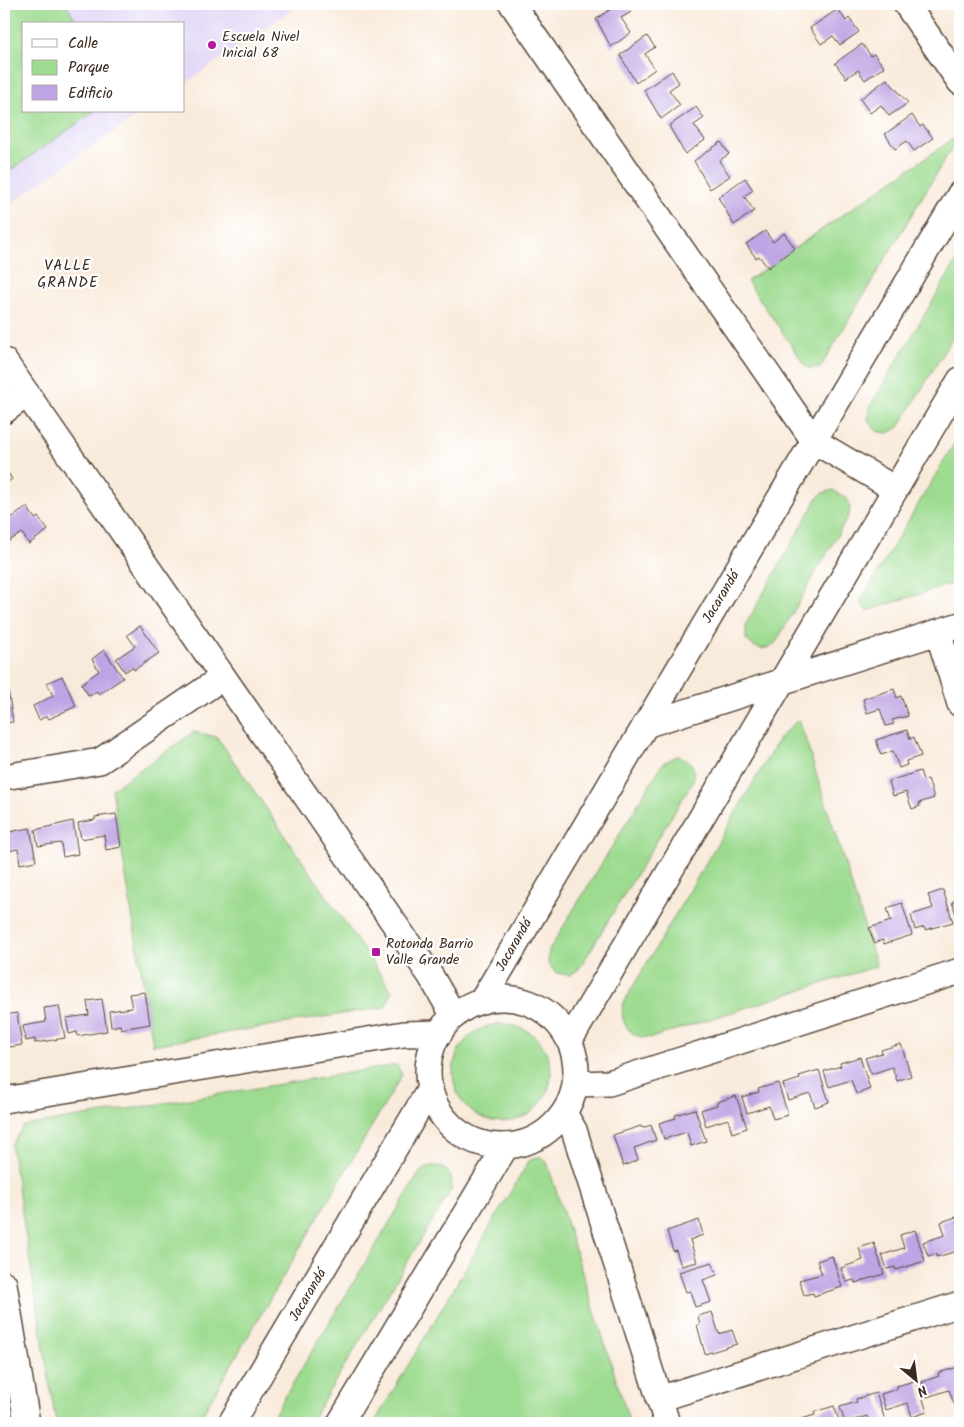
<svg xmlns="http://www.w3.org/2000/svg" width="964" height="1427" font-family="Kalam,sans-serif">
<rect width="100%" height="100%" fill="#fff"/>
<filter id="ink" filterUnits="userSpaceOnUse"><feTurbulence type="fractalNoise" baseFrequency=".02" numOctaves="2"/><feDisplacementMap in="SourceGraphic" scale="10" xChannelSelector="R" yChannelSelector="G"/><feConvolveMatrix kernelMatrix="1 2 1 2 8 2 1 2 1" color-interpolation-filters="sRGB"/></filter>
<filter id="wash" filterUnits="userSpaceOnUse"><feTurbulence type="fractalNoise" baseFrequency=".0096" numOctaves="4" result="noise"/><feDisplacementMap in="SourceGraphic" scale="20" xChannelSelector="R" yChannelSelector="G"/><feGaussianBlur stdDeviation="1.12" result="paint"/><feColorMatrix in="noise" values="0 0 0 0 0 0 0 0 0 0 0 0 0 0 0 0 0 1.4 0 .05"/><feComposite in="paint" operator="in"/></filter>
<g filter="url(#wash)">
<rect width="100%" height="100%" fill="#f9ebdb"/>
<path fill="#dfd4f5" d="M 4,4 L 300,4 L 184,84 L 184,24 L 24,24 L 24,111 L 144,111 L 4,208 Z"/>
<g fill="#9ddb90" stroke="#6c8257">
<path d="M 4,4 L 65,4 L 79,24 L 24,24 L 24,111 L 95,111 L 4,175 Z"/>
<path d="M 960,134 L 820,368 L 807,368 L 747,281 Z"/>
<path d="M 960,255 L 960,325 L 899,427 L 889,433 L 878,432 L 868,420 L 869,408 Z"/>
<path d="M 960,434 L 960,581 L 867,611 L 860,602 Z"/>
<path d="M 833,490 L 847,499 L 850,508 L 849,515 L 776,642 C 766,652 755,650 746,639 L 746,624 L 818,497 L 823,493 Z"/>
<path d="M 799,719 L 877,966 L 654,1037 C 632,1041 617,1023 624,1002 L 780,737 Z"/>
<path d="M 194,732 L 217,737 L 392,991 L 385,1007 L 153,1045 L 112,789 Z"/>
<path d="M 677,756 C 690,758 697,768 693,781 L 579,969 L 570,975 L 556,973 L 548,964 L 549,950 L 663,763 Z"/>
<circle cx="502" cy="1073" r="49"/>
<path d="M 397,1065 L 402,1075 L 197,1423 L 56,1423 L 11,1145 L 24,1126 Z"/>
<path d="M 536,1157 L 542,1157 L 547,1162 L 630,1423 L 374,1423 L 529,1161 Z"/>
<path d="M 431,1166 C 445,1165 455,1175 451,1190 L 310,1423 L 269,1423 L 420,1172 Z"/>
</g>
<g id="blocks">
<g fill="#bea4e4">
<path d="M 618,4 L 626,4 L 631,12 L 621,18 L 631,33 L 611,47 L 596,19 Z"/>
<path d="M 812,4 L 824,4 L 816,9 Z"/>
<path d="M 838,9 L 846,21 L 849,18 L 859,32 L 840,45 L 833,36 L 821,44 L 810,28 Z"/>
<path d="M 647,36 L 655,47 L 645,54 L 655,69 L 636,83 L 620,55 Z"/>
<path d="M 862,44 L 871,56 L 874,54 L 884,67 L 865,80 L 858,70 L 846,78 L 835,63 Z"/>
<path d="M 672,71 L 679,83 L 669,90 L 680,105 L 661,119 L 644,90 Z"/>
<path d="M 887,79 L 908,103 L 889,116 L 881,105 L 870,113 L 860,99 Z"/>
<path d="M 696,107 L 704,118 L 694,125 L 705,140 L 685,154 L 669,126 Z"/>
<path d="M 912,115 L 920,127 L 923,125 L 933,138 L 914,151 L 907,141 L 895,149 L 885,134 Z"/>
<path d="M 721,142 L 729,154 L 719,161 L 730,176 L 710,189 L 694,161 Z"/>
<path d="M 745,178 L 753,190 L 744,196 L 754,211 L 734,225 L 718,197 Z"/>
<path d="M 765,231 L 773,242 L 784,233 L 795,248 L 768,268 L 759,256 L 756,258 L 746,244 Z"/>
<path d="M 4,467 L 12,479 L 4,485 Z"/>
<path d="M 27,507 L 35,519 L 38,517 L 48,530 L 29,544 L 22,533 L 9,541 L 4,533 L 4,523 Z"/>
<path d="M 140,626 L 159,653 L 134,670 L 132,667 L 125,672 L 116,659 L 135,646 L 127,635 Z"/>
<path d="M 104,650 L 123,678 L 99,694 L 97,691 L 89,696 L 81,684 L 99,671 L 92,659 Z"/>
<path d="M 62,676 L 76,706 L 49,719 L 47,716 L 39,720 L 33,706 L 53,696 L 47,683 Z"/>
<path d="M 8,689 L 13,722 L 4,723 L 4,690 Z"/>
<path d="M 894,689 L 897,698 L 901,696 L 908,716 L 892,720 L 894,724 L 886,726 L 880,709 L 867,713 L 863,699 Z"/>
<path d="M 907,730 L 910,739 L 914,737 L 921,756 L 906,761 L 907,765 L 899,768 L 893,751 L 881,755 L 876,740 Z"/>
<path d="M 920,771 L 923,780 L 928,779 L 934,798 L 919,803 L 920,806 L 912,809 L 906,792 L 893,796 L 889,781 Z"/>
<path d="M 116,814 L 121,847 L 106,850 L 104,835 L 81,839 L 78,823 L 95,820 L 95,817 Z"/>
<path d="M 73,821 L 78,854 L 63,857 L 61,843 L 38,846 L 35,830 Z"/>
<path d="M 30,828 L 36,861 L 20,864 L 18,849 L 4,852 L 4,835 L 10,834 L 9,832 Z"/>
<path d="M 943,890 L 953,922 L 925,930 L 924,927 L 915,930 L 911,915 L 933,908 L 928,895 Z"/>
<path d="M 960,899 L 960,916 L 957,917 L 952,902 Z"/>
<path d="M 902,903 L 912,935 L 884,944 L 883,940 L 874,943 L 869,928 L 891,921 L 887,908 Z"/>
<path d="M 145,992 L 150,1024 L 121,1029 L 120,1025 L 111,1027 L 109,1011 L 132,1008 L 129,994 Z"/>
<path d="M 102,999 L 107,1031 L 78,1036 L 77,1032 L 69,1034 L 66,1018 L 89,1015 L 87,1001 Z"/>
<path d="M 59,1006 L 65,1038 L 35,1043 L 35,1039 L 26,1041 L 23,1026 L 46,1022 L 44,1008 Z"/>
<path d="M 17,1013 L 22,1045 L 4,1048 L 4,1015 Z"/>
<path d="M 901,1044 L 911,1076 L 897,1081 L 892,1067 L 871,1074 L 865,1058 L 882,1053 L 881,1050 Z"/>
<path d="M 860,1057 L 870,1089 L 856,1094 L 851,1080 L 829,1087 L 824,1071 L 841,1066 L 840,1063 Z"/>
<path d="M 819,1070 L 829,1102 L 815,1107 L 810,1093 L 788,1100 L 783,1084 L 800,1079 L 799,1076 Z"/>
<path d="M 778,1083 L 788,1115 L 773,1119 L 769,1106 L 747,1113 L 742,1097 L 759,1092 L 758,1089 Z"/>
<path d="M 736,1096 L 747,1128 L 732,1133 L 728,1119 L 706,1126 L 701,1110 L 717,1105 L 717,1102 Z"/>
<path d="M 695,1109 L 706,1141 L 691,1146 L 687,1132 L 664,1139 L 659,1123 L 676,1118 L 675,1115 Z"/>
<path d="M 651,1125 L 656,1140 L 634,1148 L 638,1160 L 623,1166 L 613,1135 L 641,1126 L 642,1128 Z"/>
<path d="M 956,1217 L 960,1230 L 960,1250 L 937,1257 L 936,1254 L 928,1256 L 923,1242 L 945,1235 L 941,1222 Z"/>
<path d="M 699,1220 L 703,1235 L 690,1240 L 697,1262 L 681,1266 L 676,1250 L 673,1251 L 667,1231 Z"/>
<path d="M 915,1230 L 925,1261 L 896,1270 L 895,1267 L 887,1269 L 882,1255 L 904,1248 L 900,1235 Z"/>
<path d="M 874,1243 L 884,1274 L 855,1283 L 854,1280 L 846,1282 L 841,1268 L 863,1260 L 859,1248 Z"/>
<path d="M 832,1256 L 842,1287 L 814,1296 L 813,1293 L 804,1295 L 799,1280 L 822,1274 L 817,1261 Z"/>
<path d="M 712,1262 L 717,1275 L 703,1280 L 711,1302 L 695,1307 L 690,1291 L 686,1292 L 679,1272 Z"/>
<path d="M 712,1312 L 719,1334 L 732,1330 L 737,1344 L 705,1354 L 697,1325 L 700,1324 L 698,1316 Z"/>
<path d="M 958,1367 L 960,1374 L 960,1402 L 954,1404 L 949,1390 L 927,1397 L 922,1382 L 939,1376 L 938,1373 Z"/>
<path d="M 917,1380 L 927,1412 L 912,1417 L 908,1403 L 886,1410 L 881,1394 L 897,1389 L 897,1386 Z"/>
<path d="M 876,1393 L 886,1423 L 870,1423 L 867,1416 L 845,1423 L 840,1407 L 857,1402 L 856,1399 Z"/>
<path d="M 834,1406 L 840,1423 L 799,1423 L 798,1420 L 815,1415 L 814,1412 Z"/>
<path d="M 794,1419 L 795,1423 L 782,1423 Z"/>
</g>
</g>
</g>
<g filter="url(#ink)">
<use href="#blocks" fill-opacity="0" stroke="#58473a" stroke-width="1"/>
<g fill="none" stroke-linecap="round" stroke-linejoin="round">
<g stroke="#58473a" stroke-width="28">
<g id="street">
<path d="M 512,4 L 814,441 L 895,489"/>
<path d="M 906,4 L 960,82"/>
<path d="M 4,361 L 430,975 L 454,1016"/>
<path d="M 4,411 L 27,394"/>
<path d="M 938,632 L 960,704"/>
<path d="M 645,725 L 960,625"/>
<path d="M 4,777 L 100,761 L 223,677"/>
<circle cx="502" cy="1072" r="74"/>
<path d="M 482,1001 L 960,194"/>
<path d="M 570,1040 L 960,380"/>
<path d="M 576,1084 L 609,1083 L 960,971"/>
<path d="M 4,1100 L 404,1034 L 440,1033"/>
<path d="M 564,1113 L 574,1130 L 667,1423"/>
<path d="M 4,1284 L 27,1423"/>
<path d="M 659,1399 L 960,1304"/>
<path d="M 231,1423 L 430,1089"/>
<path d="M 340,1423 L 506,1146"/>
</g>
</g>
<use href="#street" stroke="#fff" stroke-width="25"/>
</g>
</g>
<g fill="#b5179e" stroke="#fff" stroke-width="2">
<circle cx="212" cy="45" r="5"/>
<rect x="371" y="947" width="10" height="10" rx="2.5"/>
</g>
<g text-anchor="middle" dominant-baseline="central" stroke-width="4.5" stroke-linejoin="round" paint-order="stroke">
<g font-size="14" fill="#3b2a1e" stroke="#fff" text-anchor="start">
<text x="222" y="37">Escuela Nivel<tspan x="222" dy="16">Inicial 68</tspan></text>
<text x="386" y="944">Rotonda Barrio<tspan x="386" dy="16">Valle Grande</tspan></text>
</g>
<g font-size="14" fill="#3b2a1e" stroke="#fff">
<text transform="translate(721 597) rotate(-59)">Jacarandá</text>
<text transform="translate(514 945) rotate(-60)">Jacarandá</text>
<text transform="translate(308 1295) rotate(-59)">Jacarandá</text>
</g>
<g font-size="15" letter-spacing="1" fill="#3b2a1e" stroke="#fff">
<text x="68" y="266">VALLE<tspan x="68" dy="17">GRANDE</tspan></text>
</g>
</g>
<rect width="964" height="1427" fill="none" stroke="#fff" stroke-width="20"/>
<rect x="22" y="22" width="162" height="90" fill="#ffffff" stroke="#b1aaa5"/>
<rect x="32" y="39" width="25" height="8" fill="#ffffff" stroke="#b1aaa5"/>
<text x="68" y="48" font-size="15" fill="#3b2a1e">Calle</text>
<rect x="32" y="60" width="25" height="15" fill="#9ddb90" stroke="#b1aaa5"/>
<text x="68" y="72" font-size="15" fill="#3b2a1e">Parque</text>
<rect x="32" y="85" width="25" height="15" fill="#bea4e4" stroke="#b1aaa5"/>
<text x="68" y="98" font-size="15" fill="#3b2a1e">Edificio</text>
<g transform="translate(916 1380) rotate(151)" stroke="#ffffff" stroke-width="4" paint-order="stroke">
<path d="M0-4L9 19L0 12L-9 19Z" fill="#3b2a1e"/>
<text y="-8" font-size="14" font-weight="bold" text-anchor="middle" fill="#3b2a1e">N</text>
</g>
</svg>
